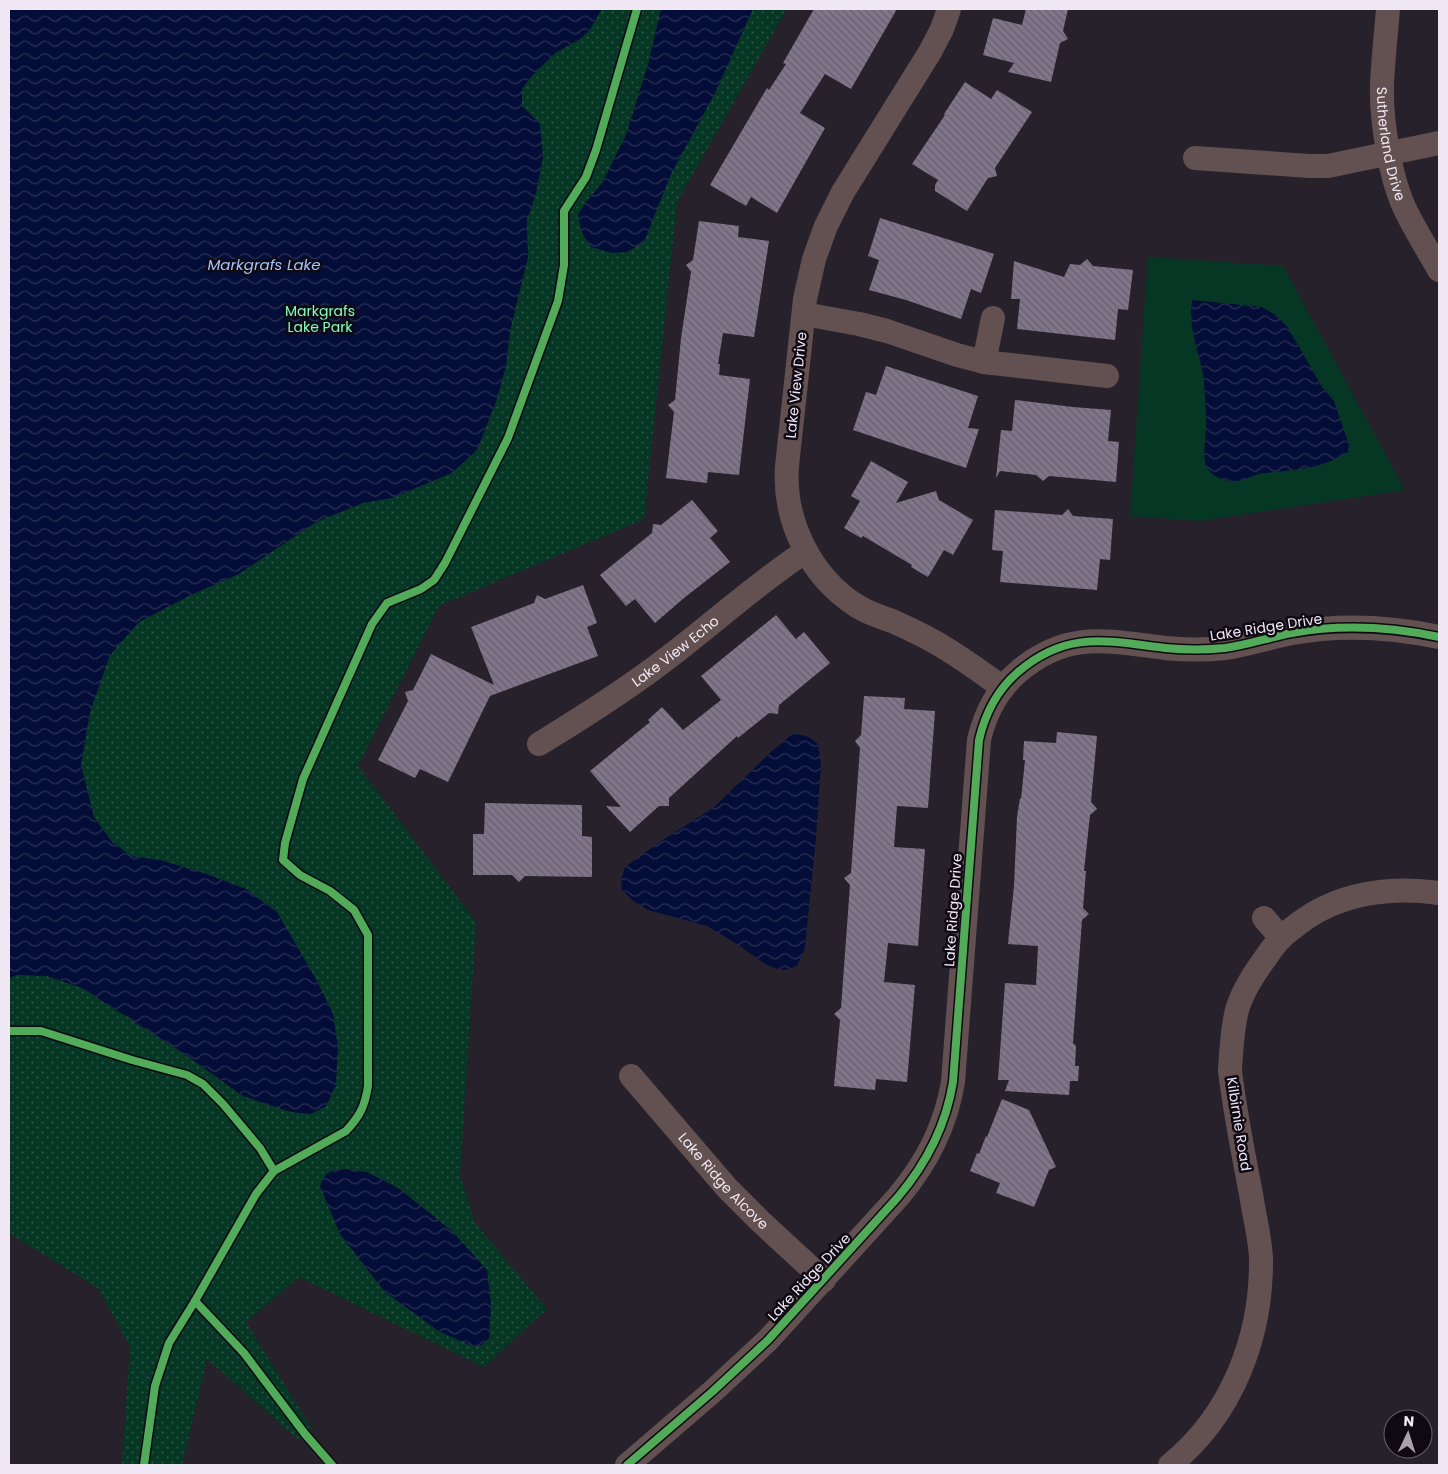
<svg xmlns="http://www.w3.org/2000/svg" width="1448" height="1474" font-family="Poppins,sans-serif">
<defs>
<pattern id="park-dots" width="8" height="8" patternUnits="userSpaceOnUse" patternTransform="scale(1.25)"><rect width="8" height="8" fill="#053724"/><path d="M2 2h.1M6 6h.1" fill="none" stroke="#2a5444" stroke-width="1.8" stroke-linecap="round"/></pattern>
<pattern id="water-waves" width="16" height="10" patternUnits="userSpaceOnUse" patternTransform="scale(1.25)"><rect width="16" height="10" fill="#040d37"/><path d="M0 5q4-4 8 0t8 0" fill="none" stroke="#293055"/></pattern>
<pattern id="building-back-hatch" width="6" height="6" patternUnits="userSpaceOnUse" patternTransform="scale(1.25)"><rect width="6" height="6" fill="#817589"/><path d="M-1 5l2 2M0 0l6 6M5-1l2 2" fill="none" stroke="#67606d"/></pattern>
</defs>
<rect width="100%" height="100%" fill="#27212c"/>
<path fill="#053724" d="M 1148,257 L 1283,266 L 1405,490 L 1200,521 L 1130,516 Z"/>
<path fill="url(#park-dots)" d="M 9,9 L 787,9 L 677,202 L 644,519 L 439,606 L 358,766 L 476,922 L 460,1175 L 475,1223 L 547,1309 L 484,1367 L 299,1277 L 246,1322 L 312,1429 L 299,1440 L 207,1359 L 182,1465 L 122,1465 L 130,1347 L 99,1289 L 9,1233 Z"/>
<g fill="url(#water-waves)">
<path d="M 9,9 L 602,9 L 589,31 L 580,39 L 555,53 L 531,77 L 522,89 L 522,106 L 540,124 L 543,157 L 536,193 L 527,220 L 528,257 L 510,331 L 506,366 L 496,402 L 477,450 L 452,473 L 392,498 L 363,503 L 316,522 L 239,574 L 191,595 L 139,622 L 110,655 L 90,712 L 81,765 L 94,817 L 112,842 L 131,856 L 160,860 L 204,873 L 246,889 L 277,912 L 317,981 L 333,1014 L 338,1047 L 336,1085 L 326,1106 L 311,1114 L 291,1112 L 243,1096 L 180,1051 L 82,988 L 47,976 L 17,975 L 9,978 Z"/>
<path d="M 661,9 L 753,9 L 715,93 L 671,174 L 644,242 L 627,252 L 612,253 L 591,247 L 582,233 L 578,215 L 585,203 L 602,183 L 626,135 L 648,64 Z"/>
<path d="M 1192,300 L 1262,307 L 1274,314 L 1287,326 L 1322,387 L 1334,401 L 1349,445 L 1348,452 C 1323,469 1293,470 1264,473 C 1256,474 1249,478 1242,480 C 1231,483 1214,479 1208,469 C 1200,457 1208,431 1206,416 C 1205,403 1205,388 1203,375 C 1198,346 1188,330 1192,300 Z"/>
<path d="M 794,733 L 809,737 L 818,744 L 821,765 L 816,837 L 805,948 L 797,966 L 786,970 L 777,969 L 765,964 L 737,944 L 707,926 L 648,910 L 633,901 L 622,890 L 621,880 L 625,867 L 661,841 L 713,808 L 773,750 Z"/>
<path d="M 345,1169 L 367,1172 L 398,1188 L 452,1231 L 487,1270 L 491,1304 L 489,1338 L 482,1345 L 470,1345 L 440,1332 L 385,1292 L 340,1234 L 320,1186 C 325,1172 330,1170 345,1169 Z"/>
</g>
<g fill="url(#building-back-hatch)">
<path d="M 814,9 L 897,9 L 851,89 L 825,74 L 800,113 L 825,128 L 777,213 L 751,197 L 746,206 L 710,185 L 767,88 L 769,90 L 786,64 L 783,63 Z"/>
<path d="M 1026,9 L 1068,9 L 1063,31 L 1068,39 L 1060,43 L 1051,82 L 1008,72 L 1014,63 L 983,55 L 993,18 L 1022,25 Z"/>
<path d="M 965,82 L 991,99 L 997,90 L 1032,112 L 995,168 L 997,176 L 988,178 L 967,211 L 935,191 L 935,185 L 938,180 L 912,164 L 945,115 L 944,114 Z"/>
<path d="M 880,218 L 994,254 L 981,293 L 971,289 L 961,319 L 906,300 L 869,290 L 879,260 L 868,256 Z"/>
<path d="M 699,221 L 739,226 L 738,237 L 769,241 L 754,337 L 723,333 L 718,364 L 720,364 L 719,375 L 750,379 L 739,475 L 708,472 L 707,483 L 666,478 L 674,412 L 668,405 L 675,400 L 681,338 L 691,272 L 686,265 L 693,260 Z"/>
<path d="M 1087,259 L 1093,266 L 1133,270 L 1128,310 L 1118,309 L 1115,340 L 1017,329 L 1020,299 L 1011,299 L 1014,261 L 1064,277 L 1070,264 L 1080,265 Z"/>
<path d="M 886,366 L 978,396 L 968,428 L 979,429 L 966,468 L 853,430 L 866,392 L 876,395 Z"/>
<path d="M 1015,400 L 1073,407 L 1111,410 L 1108,441 L 1119,442 L 1116,482 L 1049,476 L 1043,481 L 1036,475 L 1000,471 L 996,478 L 1001,430 L 1012,431 Z"/>
<path d="M 871,461 L 908,482 L 896,503 L 936,491 L 939,500 L 973,520 L 953,555 L 944,550 L 928,577 L 911,567 L 912,565 L 863,536 L 861,538 L 844,528 L 860,501 L 851,496 Z"/>
<path d="M 692,500 L 718,531 L 710,538 L 730,562 L 684,598 L 655,623 L 635,599 L 626,606 L 600,575 L 652,533 L 653,524 L 661,525 Z"/>
<path d="M 1068,509 L 1073,516 L 1113,519 L 1110,560 L 1100,559 L 1097,590 L 1000,582 L 1003,551 L 992,550 L 995,510 L 1062,515 Z"/>
<path d="M 583,585 L 597,623 L 587,627 L 598,656 L 490,696 L 448,782 L 420,769 L 415,778 L 378,760 L 408,701 L 405,692 L 413,690 L 431,654 L 494,685 L 471,627 L 534,603 L 537,595 L 545,599 Z"/>
<path d="M 776,615 L 796,639 L 804,632 L 830,663 L 779,705 L 778,714 L 769,713 L 738,738 L 737,736 L 669,798 L 669,806 L 659,806 L 630,832 L 606,806 L 621,807 L 590,771 L 650,722 L 648,720 L 662,707 L 683,730 L 721,700 L 701,676 Z"/>
<path d="M 864,696 L 905,698 L 904,709 L 935,711 L 928,808 L 897,806 L 894,847 L 925,849 L 918,946 L 888,943 L 884,982 L 915,985 L 907,1082 L 876,1079 L 875,1090 L 834,1086 L 840,1020 L 834,1014 L 841,1008 L 850,885 L 844,878 L 851,873 L 860,748 L 855,741 L 861,735 Z"/>
<path d="M 1057,732 L 1097,736 L 1091,802 L 1097,809 L 1090,815 L 1084,871 L 1086,871 L 1083,908 L 1089,914 L 1082,920 L 1073,1043 L 1076,1046 L 1075,1066 L 1079,1066 L 1078,1081 L 1070,1081 L 1069,1095 L 1005,1091 L 1009,1080 L 998,1080 L 1005,983 L 1036,985 L 1038,946 L 1008,944 L 1014,886 L 1017,817 L 1020,798 L 1021,799 L 1025,760 L 1023,760 L 1024,741 L 1056,743 Z"/>
<path d="M 485,803 L 582,805 L 582,836 L 592,837 L 592,877 L 525,876 L 519,882 L 512,875 L 473,875 L 473,834 L 484,834 Z"/>
<path d="M 1002,1099 L 1029,1110 L 1056,1167 L 1049,1170 L 1034,1207 L 996,1193 L 1000,1183 L 970,1171 L 977,1153 L 979,1154 L 986,1136 L 987,1137 Z"/>
</g>
<g fill="none" stroke-linecap="round" stroke-linejoin="round">
<g stroke="#625150" stroke-width="24">
<path d="M 949,9 L 942,29 L 930,52 L 843,192 L 826,226 L 814,259 L 805,299 L 787,466 C 783,521 811,577 857,606 C 868,613 880,617 892,621 C 906,627 920,634 933,641 C 958,655 980,671 1003,688"/>
<path id="s1" d="M 1388,9 C 1386,34 1383,60 1382,85 C 1381,121 1390,177 1405,209 C 1415,230 1428,250 1439,270"/>
<path d="M 1195,158 L 1309,166 L 1328,166 L 1439,143"/>
<path d="M 804,314 L 859,324 L 887,331 L 957,355 L 984,362 L 1107,376"/>
<path d="M 984,362 L 993,318"/>
<path id="s2" d="M 539,744 C 585,716 631,687 674,653 C 718,619 759,582 806,551"/>
<path d="M 1264,918 L 1281,938"/>
<path id="s3" d="M 631,1076 L 727,1188 L 760,1221 L 824,1280"/>
<path d="M 627,1465 L 712,1392 L 768,1340 L 898,1197 C 926,1164 946,1125 953,1082 L 979,740 C 985,714 997,690 1018,672 C 1067,630 1107,641 1165,648 C 1185,650 1205,650 1225,648 C 1248,645 1270,637 1292,633 C 1341,624 1391,627 1439,637"/>
<path d="M 1170,1465 C 1232,1415 1262,1337 1261,1258 C 1260,1237 1254,1215 1251,1194 C 1243,1153 1235,1112 1230,1071 C 1231,1051 1232,1030 1237,1010 C 1242,992 1253,975 1264,960 C 1269,953 1274,945 1280,939 C 1285,933 1292,929 1298,924 C 1338,893 1390,886 1439,893"/>
</g>
<g stroke="#0e0912" stroke-width="11">
<g id="cycleway">
<path d="M 9,1031 L 41,1031 L 132,1060 L 187,1075 L 203,1084 L 223,1104 L 260,1148 L 274,1171"/>
<path d="M 195,1301 L 244,1353 L 305,1434 L 332,1465"/>
<path d="M 144,1465 L 155,1386 L 169,1343 L 195,1301 L 256,1194 L 274,1171 L 346,1131 C 360,1116 365,1106 368,1086 L 368,935 L 354,910 L 330,891 L 300,875 L 283,860 L 285,843 L 303,779 L 372,624 L 387,603 L 421,589 L 434,580 L 445,563 L 508,438 L 558,301 L 564,265 L 564,211 L 586,177 L 596,150 L 637,9"/>
<path d="M 627,1465 L 712,1392 L 768,1340 L 898,1197 C 926,1164 946,1125 953,1082 L 979,740 C 985,714 997,690 1018,672 C 1067,630 1107,641 1165,648 C 1185,650 1205,650 1225,648 C 1248,645 1270,637 1292,633 C 1341,624 1391,627 1439,637"/>
</g>
</g>
<use href="#cycleway" stroke="#51ab58" stroke-width="8"/>
</g>
<g text-anchor="middle" dominant-baseline="central" stroke-width="5" stroke-linejoin="round" paint-order="stroke">
<g font-size="14" fill="#f0e8f5" stroke="#0e0912">
<text stroke="none"><textPath href="#s1" startOffset="136">Sutherland Drive</textPath></text>
<text transform="translate(796 385) rotate(-84)">Lake View Drive</text>
<text transform="translate(1266 627) rotate(-9)">Lake Ridge Drive</text>
<text stroke="none"><textPath href="#s2" startOffset="165">Lake View Echo</textPath></text>
<text transform="translate(953 910) rotate(-86)">Lake Ridge Drive</text>
<text transform="translate(1239 1124) rotate(81)">Kilbirnie Road</text>
<text stroke="none"><textPath href="#s3" startOffset="140">Lake Ridge Alcove</textPath></text>
<text transform="translate(809 1277) rotate(-47)">Lake Ridge Drive</text>
</g>
<g font-size="14" fill="#80febf" stroke="#0e0912">
<text x="320" y="311">Markgrafs<tspan x="320" dy="16">Lake Park</tspan></text>
</g>
<g font-size="15" font-style="italic" fill="#a2c4fb" stroke="#0e0912">
<text x="264" y="264">Markgrafs Lake</text>
</g>
</g>
<rect width="1448" height="1474" fill="none" stroke="#f0e8f5" stroke-width="20"/>
<g transform="translate(1408 1434) rotate(4)"><circle r="24" fill="#0e0912" stroke="#68626d"/>
<path d="M0-4L9 19L0 12L-9 19Z" fill="#aaa2af"/>
<text y="-8" font-size="14" font-weight="bold" text-anchor="middle" fill="#f0e8f5">N</text>
</g>
</svg>
